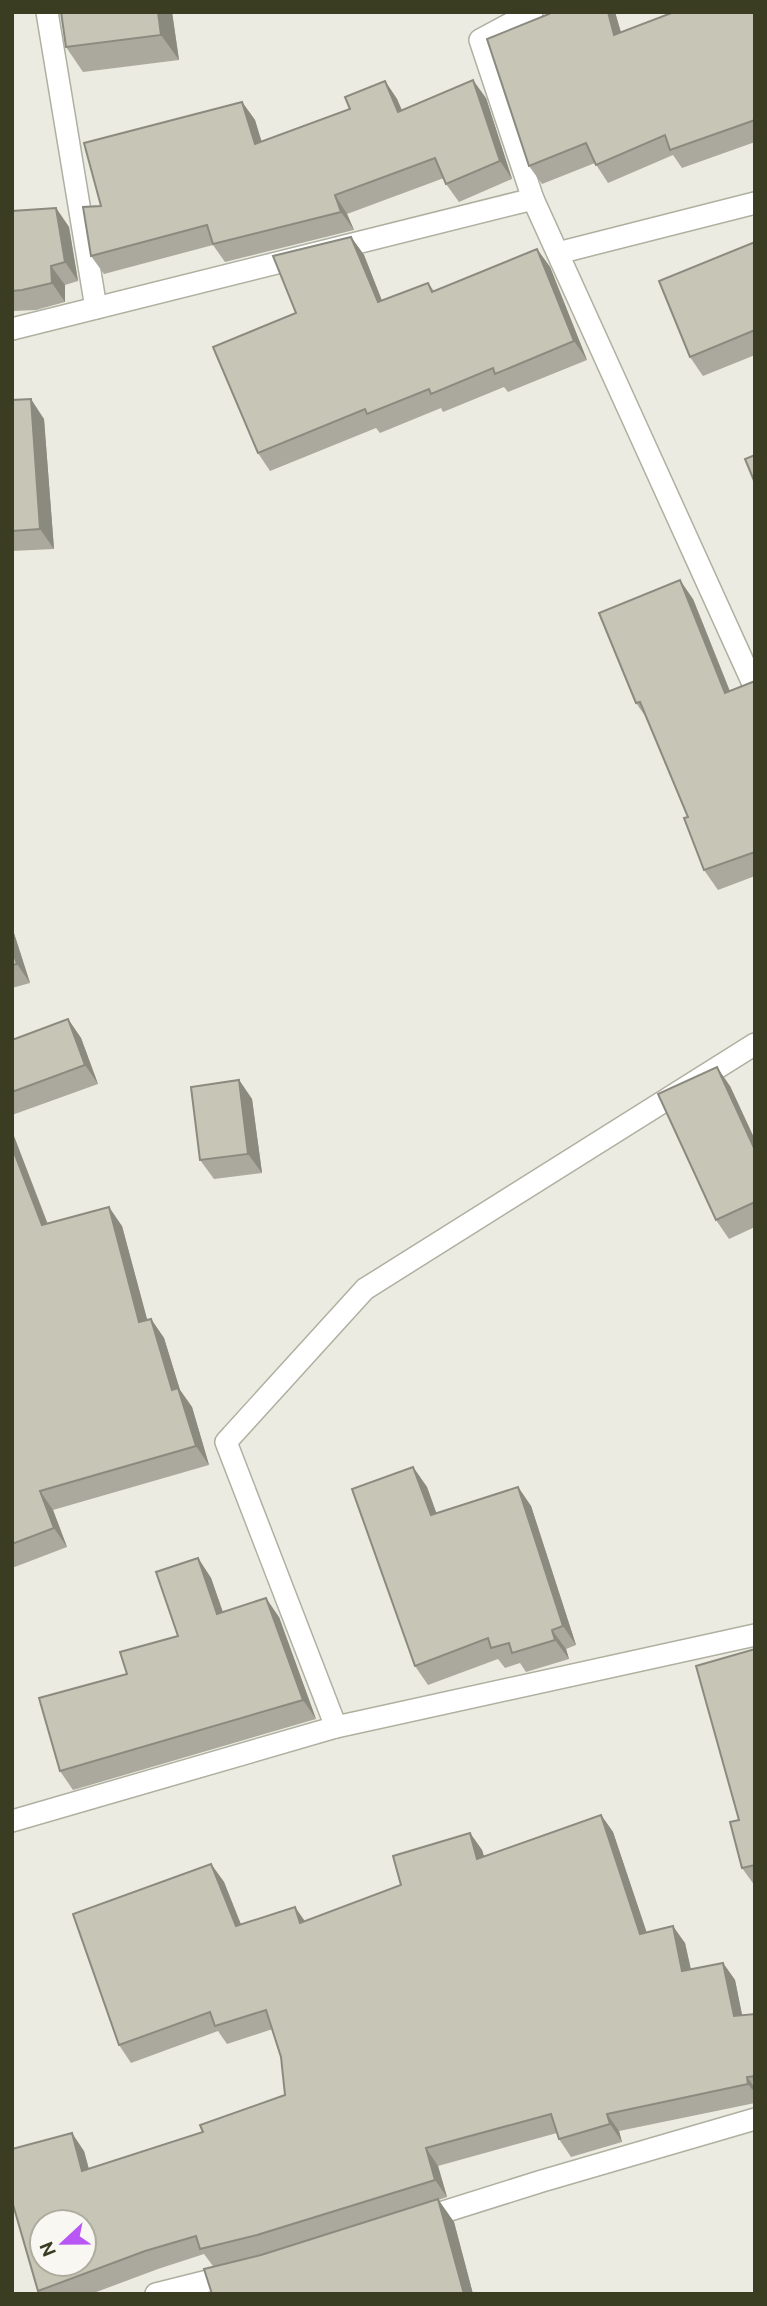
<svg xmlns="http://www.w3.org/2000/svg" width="767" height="2306" font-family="Ubuntu,sans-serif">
<rect width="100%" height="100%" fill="#ecebe1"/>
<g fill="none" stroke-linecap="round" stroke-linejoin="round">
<g stroke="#afb0a0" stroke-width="24">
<g id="street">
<path d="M 47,12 L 96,308"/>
<path d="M 532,12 L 480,40 L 533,199"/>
<path d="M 558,253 L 755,203"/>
<path d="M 12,329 L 533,199 L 755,688"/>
<path d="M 336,1727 L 755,1635"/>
<path d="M 12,1821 L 336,1727 L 226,1442 L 365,1289 L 755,1044"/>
<path d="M 418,2220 L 542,2181 L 755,2119"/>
<path d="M 156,2294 L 236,2274"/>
</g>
</g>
<use href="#street" stroke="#fff" stroke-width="21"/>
</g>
<g fill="#aba99d">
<path d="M 172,12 L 179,60 L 83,72 L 66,47 Z"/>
<path d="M 548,12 L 615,12 L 621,33 L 755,12 L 755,142 L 682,168 L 673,155 L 608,183 L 595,163 L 542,184 L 529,166 Z"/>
<path d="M 385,81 L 397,99 L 402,110 L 486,98 L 512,179 L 459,202 L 446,184 L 444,178 L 347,214 L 354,230 L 225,262 L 213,245 L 104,274 L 91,256 L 101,206 L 242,102 L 255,120 L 261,142 L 350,109 Z"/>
<path d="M 56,208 L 69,227 L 78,281 L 65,285 L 65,302 L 36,310 L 13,311 L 12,211 Z"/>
<path d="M 351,237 L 364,255 L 382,301 L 428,283 L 434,291 L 537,249 L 550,267 L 587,360 L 508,392 L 504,387 L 443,412 L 441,408 L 380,433 L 376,428 L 270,471 L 258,453 L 296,313 Z"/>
<path d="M 755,242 L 755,355 L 703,376 L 690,357 Z"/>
<path d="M 12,400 L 44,419 L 54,549 L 12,551 Z"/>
<path d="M 693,599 L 730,691 L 755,681 L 755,876 L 718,890 L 704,870 L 688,817 L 648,720 L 636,703 Z"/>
<path d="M 12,927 L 30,983 L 12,988 Z"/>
<path d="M 68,1019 L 81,1038 L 98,1084 L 12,1115 L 12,1040 Z"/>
<path d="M 239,1080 L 252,1099 L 262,1173 L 214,1179 L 200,1160 Z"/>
<path d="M 730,1086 L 755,1140 L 755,1227 L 729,1239 L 716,1220 Z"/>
<path d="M 12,1131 L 48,1224 L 122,1226 L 147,1320 L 151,1319 L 164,1338 L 180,1390 L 192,1407 L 209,1465 L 53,1510 L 67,1547 L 12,1568 Z"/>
<path d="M 413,1467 L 427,1487 L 436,1513 L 518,1487 L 531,1506 L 576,1645 L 566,1649 L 569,1659 L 526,1672 L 520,1663 L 505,1668 L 498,1659 L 428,1685 L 415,1666 Z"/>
<path d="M 198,1558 L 211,1578 L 223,1612 L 279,1617 L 316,1719 L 73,1790 L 60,1771 L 127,1674 L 178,1636 Z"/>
<path d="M 755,1649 L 755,1886 L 742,1868 L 739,1820 Z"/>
<path d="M 601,1815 L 613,1832 L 646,1932 L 685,1943 L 691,1969 L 723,1963 L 735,1980 L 742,2015 L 755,2014 L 755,2103 L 619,2131 L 622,2142 L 571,2157 L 559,2139 L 557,2133 L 438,2166 L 447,2197 L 438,2200 L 454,2222 L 473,2294 L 212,2294 L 213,2266 L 204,2254 L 158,2269 L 91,2294 L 40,2294 L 38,2291 L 84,2151 L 89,2169 L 203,2132 L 285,2095 L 281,2057 L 273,2029 L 227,2044 L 218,2031 L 131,2063 L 119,2045 L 211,1864 L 224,1882 L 241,1924 L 295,1907 L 305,1921 L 401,1885 L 470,1833 L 482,1850 L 484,1856 Z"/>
</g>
<g fill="#8b8a7f">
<path d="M 158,12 L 172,12 L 179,60 L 161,35 Z"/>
<path d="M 608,12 L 615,12 L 627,53 L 614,35 Z"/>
<path d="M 473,80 L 486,98 L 512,179 L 500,161 Z"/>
<path d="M 385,81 L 397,99 L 410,130 L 398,112 Z"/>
<path d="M 242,102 L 255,120 L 268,162 L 255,144 Z"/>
<path d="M 335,195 L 347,214 L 354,230 L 341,212 Z"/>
<path d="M 56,208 L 69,227 L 78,281 L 65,262 Z"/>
<path d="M 351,237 L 364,255 L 390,321 L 378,302 Z"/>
<path d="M 537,249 L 550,267 L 587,360 L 574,341 Z"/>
<path d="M 51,266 L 65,285 L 65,302 L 52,283 Z"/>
<path d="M 31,399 L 44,419 L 54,549 L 40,529 Z"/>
<path d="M 680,580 L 693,599 L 738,712 L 725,693 Z"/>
<path d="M 12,927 L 30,983 L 17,964 L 12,949 Z"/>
<path d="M 68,1019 L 81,1038 L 98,1084 L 85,1065 Z"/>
<path d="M 717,1067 L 730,1086 L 755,1140 L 755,1150 Z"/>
<path d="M 239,1080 L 252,1099 L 262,1173 L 248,1154 Z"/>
<path d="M 12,1131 L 55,1244 L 42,1225 L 12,1147 Z"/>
<path d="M 109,1207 L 122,1226 L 153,1341 L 139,1322 Z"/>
<path d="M 151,1319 L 164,1338 L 180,1390 L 192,1407 L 209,1465 L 196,1446 L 172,1390 Z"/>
<path d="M 413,1467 L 427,1487 L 444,1534 L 431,1515 Z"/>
<path d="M 518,1487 L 531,1506 L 576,1645 L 563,1626 Z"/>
<path d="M 40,1491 L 53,1510 L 67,1547 L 54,1528 Z"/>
<path d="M 198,1558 L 211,1578 L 230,1633 L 217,1614 Z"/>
<path d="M 266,1598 L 279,1617 L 316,1719 L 303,1700 Z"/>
<path d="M 552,1630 L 566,1649 L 569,1659 L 555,1640 Z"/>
<path d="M 601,1815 L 613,1832 L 653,1951 L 640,1934 Z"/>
<path d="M 470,1833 L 482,1850 L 490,1876 L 477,1859 Z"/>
<path d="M 211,1864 L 224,1882 L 248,1943 L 236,1926 Z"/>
<path d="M 295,1907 L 307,1925 L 300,1923 Z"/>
<path d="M 673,1926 L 685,1943 L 695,1989 L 682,1971 Z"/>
<path d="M 723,1963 L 735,1980 L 746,2034 L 734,2016 Z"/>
<path d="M 747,2077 L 755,2088 L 755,2093 L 748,2084 Z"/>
<path d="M 607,2114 L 619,2131 L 622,2142 L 610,2124 Z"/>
<path d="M 72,2133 L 84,2151 L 94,2189 L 82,2171 Z"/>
<path d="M 426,2148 L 438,2166 L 447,2197 L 435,2180 Z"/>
<path d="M 438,2199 L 454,2222 L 473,2294 L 464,2294 Z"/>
</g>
<g fill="#c7c5b6" stroke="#8b8a7f" stroke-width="2" fill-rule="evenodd">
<path d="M 61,12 L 158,12 L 161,35 L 66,47 Z"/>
<path d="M 548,12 L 608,12 L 614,35 L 674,12 L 755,12 L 755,120 L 670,150 L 665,135 L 596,165 L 586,143 L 529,166 L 487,39 L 549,14 Z"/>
<path d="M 473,80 L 500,161 L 446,184 L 435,158 L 335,195 L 341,212 L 213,244 L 207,225 L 91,256 L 83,207 L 101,206 L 84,143 L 242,102 L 255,144 L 350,109 L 345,97 L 385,81 L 398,112 Z"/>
<path d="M 56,208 L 65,262 L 51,266 L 52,283 L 22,290 L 12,291 L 12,211 Z"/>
<path d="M 351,237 L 378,302 L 428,283 L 432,292 L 537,249 L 574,341 L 495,374 L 493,368 L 431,394 L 429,389 L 367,414 L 365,409 L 258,453 L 213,347 L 296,313 L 273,256 Z"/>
<path d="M 755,242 L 755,330 L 690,357 L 659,281 Z"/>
<path d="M 31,399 L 40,529 L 12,531 L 12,400 Z"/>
<path d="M 755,455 L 755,483 L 745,459 Z"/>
<path d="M 680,580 L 725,693 L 755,681 L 755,852 L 704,870 L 684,818 L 688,817 L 640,702 L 636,703 L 599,613 Z"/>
<path d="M 12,949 L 17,964 L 12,965 Z"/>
<path d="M 68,1019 L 85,1065 L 12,1092 L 12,1040 Z"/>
<path d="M 717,1067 L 755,1150 L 755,1202 L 716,1220 L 658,1094 Z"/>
<path d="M 239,1080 L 248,1154 L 200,1160 L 191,1087 Z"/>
<path d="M 12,1147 L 42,1225 L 109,1207 L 139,1322 L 151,1319 L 172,1390 L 178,1388 L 196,1446 L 40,1491 L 54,1528 L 12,1544 Z"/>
<path d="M 413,1467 L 431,1515 L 518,1487 L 563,1626 L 552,1630 L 555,1640 L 512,1653 L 509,1643 L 491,1648 L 488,1638 L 415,1666 L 352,1489 Z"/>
<path d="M 198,1558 L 217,1614 L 266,1598 L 303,1700 L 60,1771 L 39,1698 L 127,1674 L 120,1652 L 178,1636 L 156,1572 Z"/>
<path d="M 755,1649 L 755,1865 L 742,1868 L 730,1822 L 739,1820 L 696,1666 Z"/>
<path d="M 601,1815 L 640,1934 L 673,1926 L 682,1971 L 723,1963 L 734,2016 L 755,2014 L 755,2076 L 747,2077 L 748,2084 L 607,2114 L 610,2124 L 559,2139 L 551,2114 L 426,2148 L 435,2180 L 257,2235 L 200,2249 L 196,2236 L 145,2251 L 38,2291 L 12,2201 L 12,2149 L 72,2133 L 82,2171 L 203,2132 L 200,2125 L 285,2095 L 281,2057 L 266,2010 L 215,2026 L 210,2012 L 119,2045 L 73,1914 L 211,1864 L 236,1926 L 295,1907 L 300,1923 L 401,1885 L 393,1856 L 470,1833 L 477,1859 ZM 42,2222 L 84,2222 L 84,2264 L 42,2264 Z"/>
<path d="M 438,2199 L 464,2294 L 212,2294 L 204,2269 L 261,2255 Z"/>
</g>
<rect width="767" height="2306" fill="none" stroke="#3a3d21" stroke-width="28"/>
<g transform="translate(63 2243) rotate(248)"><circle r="33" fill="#f8f7f2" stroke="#acad9e" stroke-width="2"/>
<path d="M0-5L12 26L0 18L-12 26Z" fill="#b857f4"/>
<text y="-10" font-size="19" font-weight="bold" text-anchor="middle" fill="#3a3d21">N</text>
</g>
</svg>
